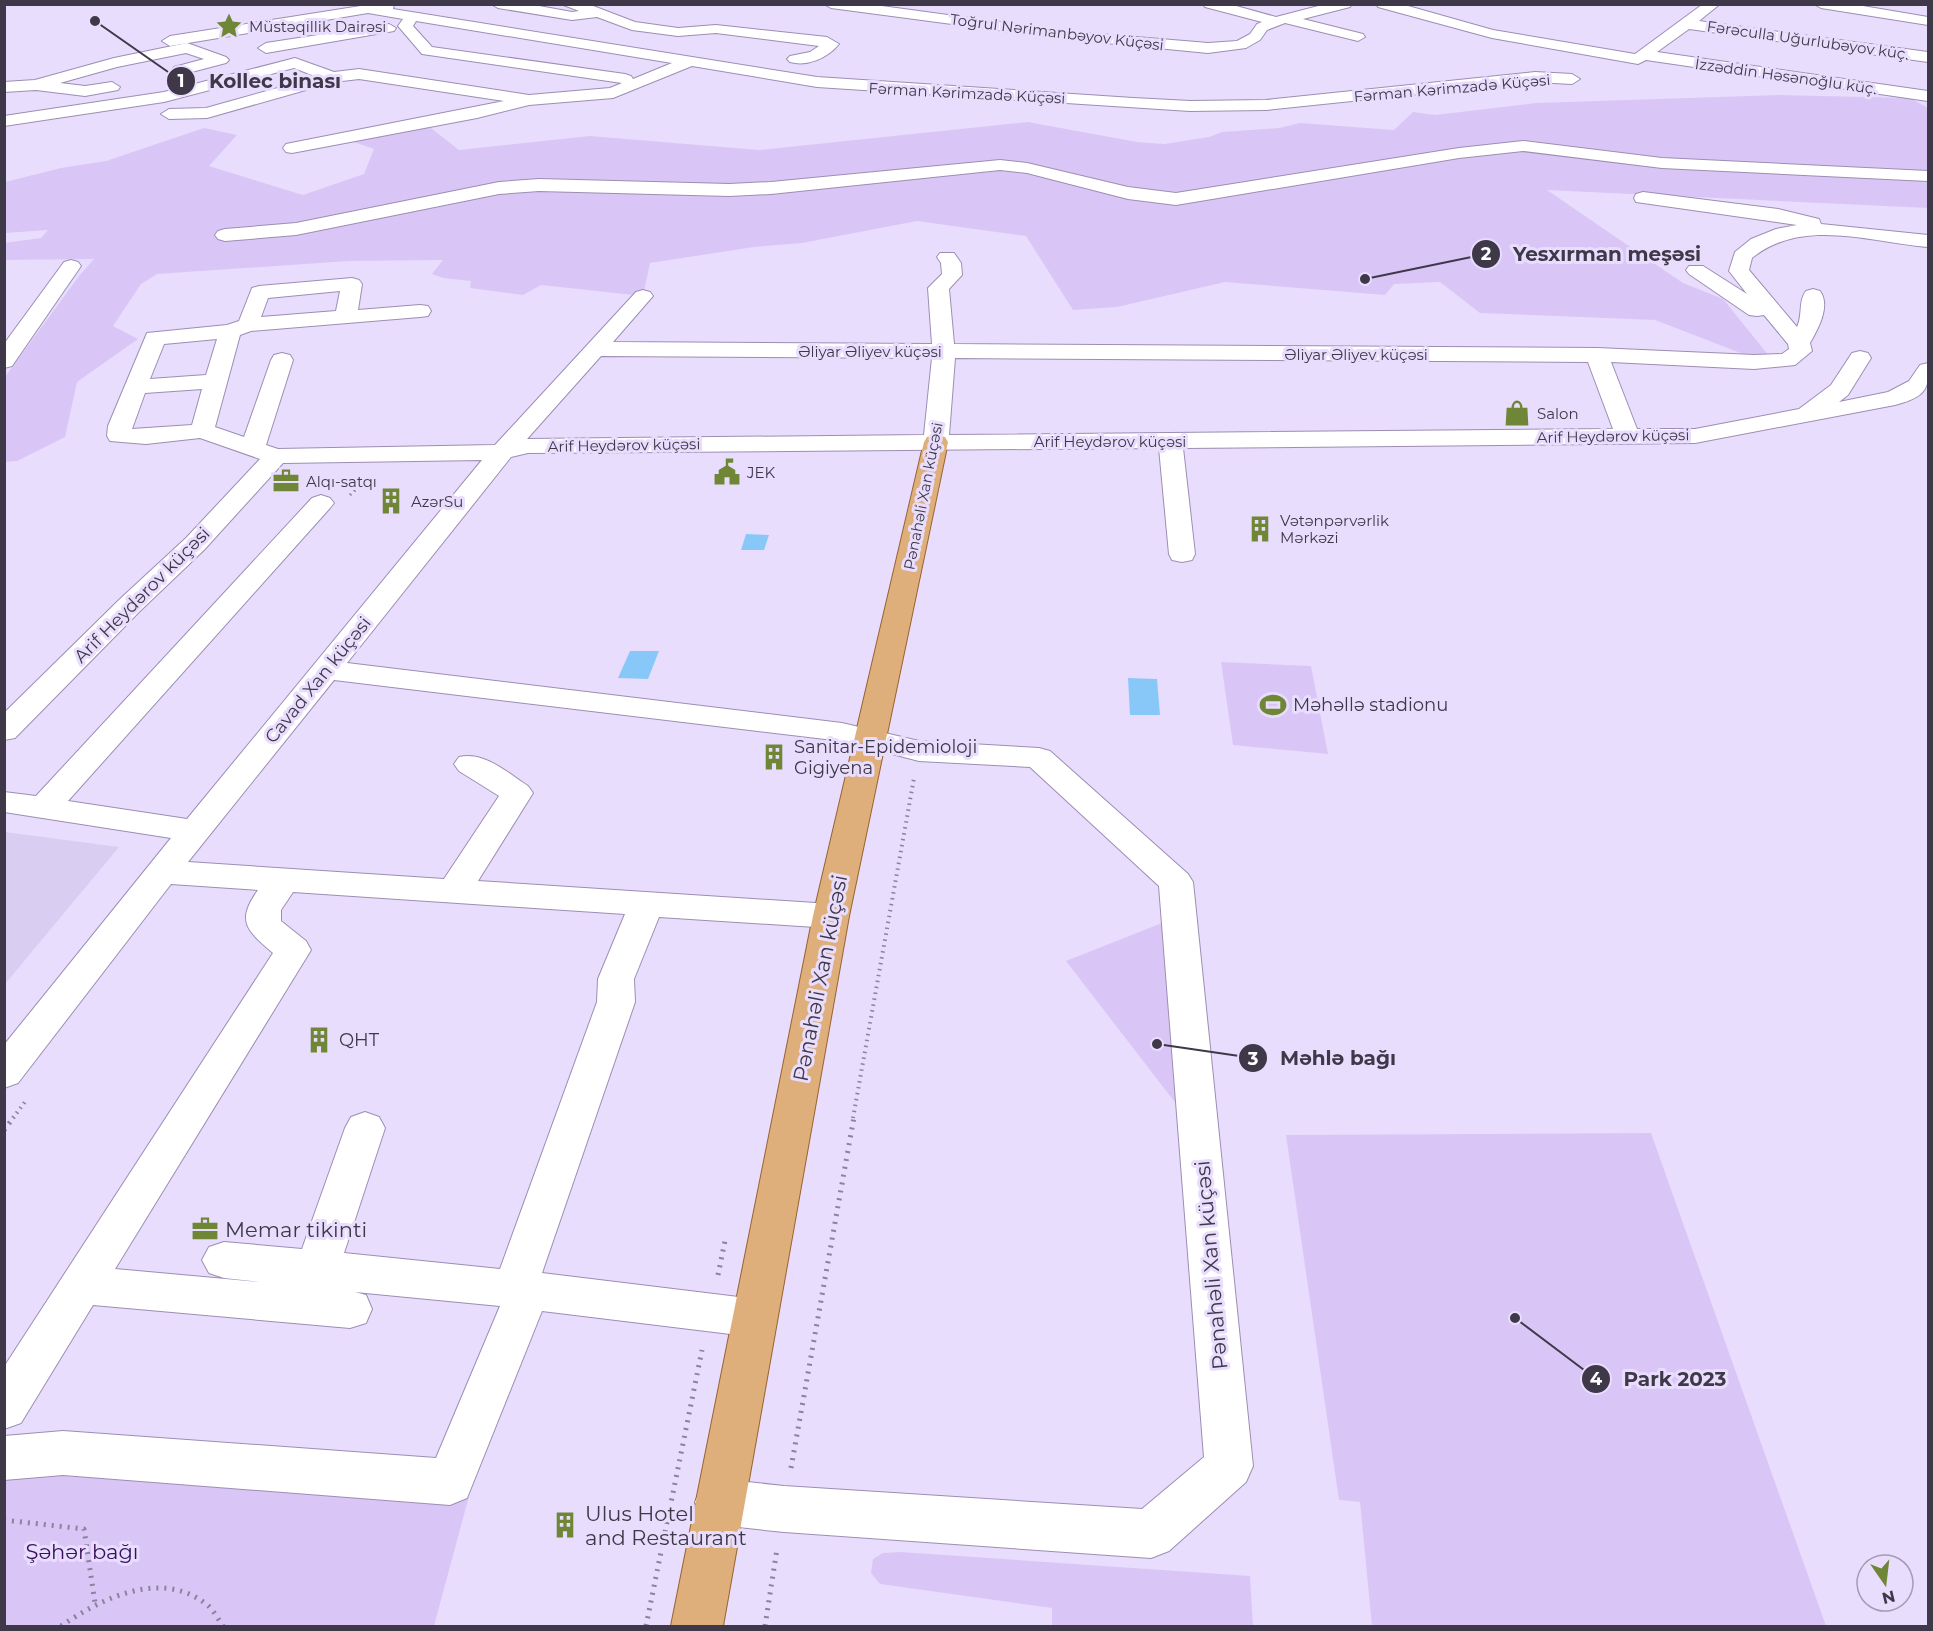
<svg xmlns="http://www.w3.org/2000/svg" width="1933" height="1631" font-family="Montserrat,sans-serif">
<rect width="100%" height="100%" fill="#e9ddfe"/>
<path fill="#dacdf2" d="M 5,832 L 119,847 L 5,984 L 4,832 Z"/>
<g fill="#d9c6f6">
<path d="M 1779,95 L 1910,98 L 1928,108 L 1928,208 L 1547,190 L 1683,283 L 1723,299 L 1770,357 L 1751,357 L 1655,320 L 1480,313 L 1440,282 L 1394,284 L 1385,295 L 1225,282 L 1117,307 L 1073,310 L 1026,236 L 917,221 L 802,243 L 754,247 L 650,263 L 643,296 L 541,285 L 523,295 L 470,288 L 471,281 L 443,278 L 432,274 L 443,260 L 349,261 L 157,274 L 141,284 L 113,326 L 138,339 L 77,382 L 65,437 L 17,461 L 5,462 L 5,377 L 79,276 L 94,259 L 5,260 L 4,243 L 41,238 L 48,230 L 5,233 L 5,182 L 61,168 L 106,161 L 204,128 L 237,135 L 209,166 L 303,195 L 364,174 L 374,149 L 348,140 L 427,125 L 459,150 L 590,136 L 759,150 L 1028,122 L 1137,142 L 1164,144 L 1209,137 L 1222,132 L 1279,128 L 1300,123 L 1394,130 L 1413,112 L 1435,115 L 1536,103 Z"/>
<path d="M 1221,662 L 1311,666 L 1328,754 L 1233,745 Z"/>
<path d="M 1172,919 L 1194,1127 L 1066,961 Z"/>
<path d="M 1651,1133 L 1826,1626 L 1372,1626 L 1360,1502 L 1339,1500 L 1286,1135 Z"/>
<path d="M 4,1473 L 469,1496 L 434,1626 L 5,1626 Z"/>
<path d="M 900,1552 L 1250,1576 L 1253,1626 L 1052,1626 L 1052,1608 L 880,1584 L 871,1573 L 873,1559 L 883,1553 Z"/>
</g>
<g fill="#88c8f9">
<path d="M 746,534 L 769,535 L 764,550 L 741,550 Z"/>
<path d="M 630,651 L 659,651 L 648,679 L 618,678 Z"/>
<path d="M 1128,678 L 1157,679 L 1160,715 L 1130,715 Z"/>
</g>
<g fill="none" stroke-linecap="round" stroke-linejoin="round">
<g stroke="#9c8eb3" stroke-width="2">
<g id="minor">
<path d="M 394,4 L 393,9 L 817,77 L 1133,98 L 1190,101 L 1266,100 L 1535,72 L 1572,74 L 1580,79 L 1572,84 L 1535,82 L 1266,110 L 1190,111 L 817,87 L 692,66 L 613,98 L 529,105 L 477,118 L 292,153 L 286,152 L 283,148 L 286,144 L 504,101 L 359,79 L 334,82 L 207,118 L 169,119 L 161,114 L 169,109 L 206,108 L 317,77 L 294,68 L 164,102 L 4,126 L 4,116 L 164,92 L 295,58 L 334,72 L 359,69 L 529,95 L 610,88 L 622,83 L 422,54 L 398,26 L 403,19 L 368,13 L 170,46 L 162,41 L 170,36 L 367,5 ZM 416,21 L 672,63 L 633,79 L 631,76 L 625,74 L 432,47 L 413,26 Z"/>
<path d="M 491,4 L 528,4 L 572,12 L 579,11 L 561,4 L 588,4 L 635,22 L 678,28 L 716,25 L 827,37 L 839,44 C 828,58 807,67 790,62 L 787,59 L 790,56 L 810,52 L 819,46 L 716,33 L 678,36 L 632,30 L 597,17 L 572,20 L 498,8 Z"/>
<path d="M 824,4 L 867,4 L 1065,31 L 1208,43 L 1237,41 L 1250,34 L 1257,24 L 1262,22 L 1205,7 L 1203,4 L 1229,4 L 1276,17 L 1326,4 L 1352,4 L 1350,7 L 1303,19 L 1363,34 L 1365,37 L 1358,41 L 1285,23 L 1267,30 L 1260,40 L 1246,48 L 1208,53 L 1065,39 L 831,8 Z"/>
<path d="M 1376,4 L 1401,4 L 1493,30 L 1635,54 L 1703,4 L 1720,4 L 1699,21 L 1928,52 L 1928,62 L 1689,29 L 1657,52 L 1928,91 L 1928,101 L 1646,60 L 1638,64 L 1492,38 L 1378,7 Z"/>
<path d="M 1814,4 L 1851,4 L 1928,17 L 1928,25 L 1821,8 Z"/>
<path d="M 389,24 L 396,28 L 394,31 L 266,53 L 258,48 L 266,43 Z"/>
<path d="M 187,43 L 226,57 L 229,60 L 226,63 L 180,75 L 174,73 L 172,70 L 174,67 L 204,59 L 186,53 L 117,67 L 60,83 L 85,86 L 112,82 L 120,87 L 118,90 L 85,96 L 36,90 L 4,92 L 4,82 L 35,80 L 114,58 Z"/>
<path d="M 1523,141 L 1662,158 L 1928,171 L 1928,181 L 1662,168 L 1523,151 L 1459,158 L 1176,205 L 1128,199 L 1027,173 L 1000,170 L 771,194 L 729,196 L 539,191 L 499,194 L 296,235 L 225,241 L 218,239 L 215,235 L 218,231 L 225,229 L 296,223 L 499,182 L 539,179 L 729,184 L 771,182 L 1000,160 L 1027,163 L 1128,187 L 1176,193 L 1459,148 Z"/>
<path d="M 1643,192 L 1778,209 L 1819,219 L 1821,224 L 1928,235 L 1928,247 C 1869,242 1803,217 1752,258 L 1749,270 L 1797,327 C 1803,315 1798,301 1806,291 L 1813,289 L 1820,291 C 1831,306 1818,329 1810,343 L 1812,351 L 1795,365 L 1754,369 L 1611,362 L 1637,429 L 1695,429 L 1799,409 L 1831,385 L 1852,353 L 1860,351 L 1868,353 L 1871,358 L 1848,395 L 1839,402 L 1888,392 L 1909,381 L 1920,365 L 1928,363 C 1931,391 1922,398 1895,405 L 1695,443 L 1183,448 L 1195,554 L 1192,560 L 1182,562 L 1172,560 L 1169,554 L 1159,448 L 528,453 L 511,457 L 347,663 L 842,723 L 919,741 L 1039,748 L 1050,751 L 1188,874 L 1193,882 L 1253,1466 L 1246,1482 L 1169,1551 L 1151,1558 L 784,1532 L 719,1525 L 702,1518 L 695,1502 L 702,1486 L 719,1479 L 784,1486 L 1142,1509 L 1204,1457 L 1159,886 L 1030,767 L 919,761 L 842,741 L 334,680 L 188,862 L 444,879 L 499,796 L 459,771 L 454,764 L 459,757 C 484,751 508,773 528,786 L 533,793 L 478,881 L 831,904 L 843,907 L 849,916 L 843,925 L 831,928 L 659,917 L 634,979 L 635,1002 L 542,1273 L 755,1299 L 771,1304 L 777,1318 L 771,1332 L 755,1337 L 542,1311 L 467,1498 L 450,1505 L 63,1475 L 4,1480 L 4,1436 L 63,1431 L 436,1458 L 500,1306 L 355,1292 L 366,1295 L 372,1309 L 366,1323 L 350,1328 L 93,1305 L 21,1423 L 4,1429 L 4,1367 L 273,953 C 246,930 236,921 258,890 L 171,884 L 18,1083 L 4,1088 L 4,1045 L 171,838 L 4,812 L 4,792 L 36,796 L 312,498 L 321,495 L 330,498 L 334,503 L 330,508 L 68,801 L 187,819 L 482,460 L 283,463 L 204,550 L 140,611 L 15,738 L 4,740 L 4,713 L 120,599 L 186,538 L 260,459 L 200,438 L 146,444 L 110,441 L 107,436 L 108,426 L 147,333 L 227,325 L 239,321 L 252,288 L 259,286 L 352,278 L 359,280 L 362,284 L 358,310 L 420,305 L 428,306 L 431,311 L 428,316 L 420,317 L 251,331 L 240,335 L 215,427 L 244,437 L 271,360 L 274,355 L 282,353 L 290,355 L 293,360 L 266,445 L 278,449 L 495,445 L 636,292 L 643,290 L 650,292 L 653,296 L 613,342 L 932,344 L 928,288 L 942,274 L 941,263 L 937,257 L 940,253 L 954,253 L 961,263 L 962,275 L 949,289 L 954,344 L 1597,348 L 1754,355 L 1782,354 L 1789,349 L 1788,344 L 1764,315 L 1757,316 L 1749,315 L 1689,274 L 1686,270 L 1689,266 L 1703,266 L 1747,294 L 1729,271 L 1735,252 L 1751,239 L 1776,229 L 1797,225 L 1636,202 L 1634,198 L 1636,194 ZM 340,291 L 336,311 L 261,317 L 268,298 ZM 217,339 L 206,375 L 150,379 L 164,344 ZM 601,356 L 932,358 L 924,435 L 527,439 ZM 955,358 L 1588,362 L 1613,429 L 949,435 ZM 202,389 L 192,425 L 132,429 L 145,393 ZM 293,892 L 625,914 L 598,979 L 597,1002 L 500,1269 L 344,1253 L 385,1128 L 379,1117 L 365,1112 L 351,1117 L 345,1128 L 302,1249 L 224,1242 L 209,1247 L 202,1260 L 209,1273 L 224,1278 L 260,1282 L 115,1269 L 311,950 L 306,941 L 281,921 L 281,910 Z"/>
<path d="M 71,260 L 78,262 L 81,266 L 12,366 L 4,368 L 4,344 L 64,262 Z"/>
</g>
</g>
<g stroke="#986330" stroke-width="2">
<path id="major" d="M 936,435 L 945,437 L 948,442 L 849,916 L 723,1626 L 671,1626 L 813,916 L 924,442 L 927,437 Z"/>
</g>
<path stroke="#8c839b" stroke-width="3" stroke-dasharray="1.5 4" stroke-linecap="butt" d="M 350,495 L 364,482"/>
<g stroke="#8c839b" stroke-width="4" stroke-dasharray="1.5 4.5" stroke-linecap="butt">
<path d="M 13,1118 L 25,1102"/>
<path d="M 853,1118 L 914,778"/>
</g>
<g stroke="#8c839b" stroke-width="5" stroke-dasharray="2 6" stroke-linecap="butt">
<path d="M 4,1130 L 14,1117"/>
<path d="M 718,1275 L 726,1236"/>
<path d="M 791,1468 L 854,1117"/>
<path d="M 4,1520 L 84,1529 L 95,1603"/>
<path d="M 61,1626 C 102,1598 161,1569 206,1604 C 213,1609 218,1619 223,1626"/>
<path d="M 646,1626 L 702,1350"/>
<path d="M 765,1626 L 777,1549"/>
</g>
<use href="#minor" fill="#fff" fill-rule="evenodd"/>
<use href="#major" fill="#dfaf7b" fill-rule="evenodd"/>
</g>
<defs>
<g id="sight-bare" transform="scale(2.07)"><path d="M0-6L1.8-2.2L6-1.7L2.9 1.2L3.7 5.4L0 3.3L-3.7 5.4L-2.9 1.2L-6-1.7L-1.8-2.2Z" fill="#708637" stroke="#e9ddfe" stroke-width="2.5" paint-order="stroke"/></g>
<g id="shop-bare" transform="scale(2.07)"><path d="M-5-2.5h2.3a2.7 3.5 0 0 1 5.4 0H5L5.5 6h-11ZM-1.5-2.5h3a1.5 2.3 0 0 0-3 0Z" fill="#708637" stroke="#e9ddfe" stroke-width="2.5" paint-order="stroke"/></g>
<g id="civic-bare" transform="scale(2.07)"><path d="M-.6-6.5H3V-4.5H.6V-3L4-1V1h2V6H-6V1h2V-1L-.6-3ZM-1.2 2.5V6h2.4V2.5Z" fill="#708637" stroke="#e9ddfe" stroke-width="2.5" paint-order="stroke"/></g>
<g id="office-bare" transform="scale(2.07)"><path d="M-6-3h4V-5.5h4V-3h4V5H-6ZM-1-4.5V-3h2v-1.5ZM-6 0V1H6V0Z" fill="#708637" stroke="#e9ddfe" stroke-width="2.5" paint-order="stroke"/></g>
<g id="building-bare" transform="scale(2.07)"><path d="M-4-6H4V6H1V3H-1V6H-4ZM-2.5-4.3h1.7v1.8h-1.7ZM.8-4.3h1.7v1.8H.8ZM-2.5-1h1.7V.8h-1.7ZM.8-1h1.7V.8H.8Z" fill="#708637" stroke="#e9ddfe" stroke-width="2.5" paint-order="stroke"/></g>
<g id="stadium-bare" transform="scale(2.07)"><path d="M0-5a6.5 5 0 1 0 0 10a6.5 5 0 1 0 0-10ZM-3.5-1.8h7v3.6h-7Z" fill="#708637" stroke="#e9ddfe" stroke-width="2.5" paint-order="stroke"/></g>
</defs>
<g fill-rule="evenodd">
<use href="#sight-bare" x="229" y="26"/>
<use href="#shop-bare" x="1517" y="413"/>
<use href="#civic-bare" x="727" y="472"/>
<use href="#office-bare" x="286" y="481"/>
<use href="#building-bare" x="391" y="501"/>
<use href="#building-bare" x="1260" y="529"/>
<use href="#stadium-bare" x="1273" y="705"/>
<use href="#building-bare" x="774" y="757"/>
<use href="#building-bare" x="319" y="1040"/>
<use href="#office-bare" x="205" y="1229"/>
<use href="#building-bare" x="565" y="1525"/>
</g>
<g text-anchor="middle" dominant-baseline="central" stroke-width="6" stroke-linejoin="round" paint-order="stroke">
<g font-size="15" fill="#3e3848" stroke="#e9ddfe" text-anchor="start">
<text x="249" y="26">Müstəqillik Dairəsi</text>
<text x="1537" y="413">Salon</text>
<text x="747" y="472">JEK</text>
<text x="306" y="481">Alqı-satqı</text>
<text x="411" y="501">AzərSu</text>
<text x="1280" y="520">Vətənpərvərlik<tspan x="1280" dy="17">Mərkəzi</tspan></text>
</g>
<g font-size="15" fill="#3e3848" stroke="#e9ddfe">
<text transform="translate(1057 32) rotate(7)">Toğrul Nərimanbəyov Küçəsi</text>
<text transform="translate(1808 40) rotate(8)">Fərəculla Uğurlubəyov küç.</text>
<text transform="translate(1786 76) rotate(8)">İzzəddin Həsənoğlu küç.</text>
<text transform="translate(1452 88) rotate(-5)">Fərman Kərimzadə Küçəsi</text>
<text transform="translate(967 93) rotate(3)">Fərman Kərimzadə Küçəsi</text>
<text x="870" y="351">Əliyar Əliyev küçəsi</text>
<text x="1356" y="354">Əliyar Əliyev küçəsi</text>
<text transform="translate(1613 436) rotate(-1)">Arif Heydərov küçəsi</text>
<text x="1110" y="441">Arif Heydərov küçəsi</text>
<text transform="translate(624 445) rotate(-1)">Arif Heydərov küçəsi</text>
<text transform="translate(923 496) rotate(-79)">Pənahəli Xan küçəsi</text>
</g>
<g font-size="18" fill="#3e3848" stroke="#e9ddfe">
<text transform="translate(142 595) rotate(-45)">Arif Heydərov küçəsi</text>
<text transform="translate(318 680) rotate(-51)">Cavad Xan küçəsi</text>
</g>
<g font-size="18" fill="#3e3848" stroke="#e9ddfe" text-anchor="start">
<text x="1293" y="705">Məhəllə stadionu</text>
<text x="794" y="747">Sanitar-Epidemioloji<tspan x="794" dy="21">Gigiyena</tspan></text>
<text x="339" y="1040">QHT</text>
</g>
<g font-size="21" fill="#3e3848" stroke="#e9ddfe">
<text transform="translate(820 978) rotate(-79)">Pənahəli Xan küçəsi</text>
<text transform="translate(1211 1265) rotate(-95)">Pənahəli Xan küçəsi</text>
</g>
<g font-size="21" fill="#3e3848" stroke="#e9ddfe" text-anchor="start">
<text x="225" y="1229">Memar tikinti</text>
<text x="585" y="1513">Ulus Hotel<tspan x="585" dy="24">and Restaurant</tspan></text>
</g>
<g font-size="21" fill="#38105c" stroke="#e9ddfe">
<text x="82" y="1551">Şəhər bağı</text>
</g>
</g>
<path fill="none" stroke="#3e3848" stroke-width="2" d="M95 21L181 81M1365 279L1486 254M1157 1044L1253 1058M1515 1318L1596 1379"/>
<g fill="#3e3848" stroke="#e9ddfe" stroke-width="2">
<circle cx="95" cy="21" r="6"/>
<circle cx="1365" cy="279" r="6"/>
<circle cx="1157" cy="1044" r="6"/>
<circle cx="1515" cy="1318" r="6"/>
<circle cx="181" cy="81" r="15"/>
<circle cx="1486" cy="254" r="15"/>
<circle cx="1253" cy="1058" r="15"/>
<circle cx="1596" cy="1379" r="15"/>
</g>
<g font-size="18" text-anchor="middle" font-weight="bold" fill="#fff">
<text x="181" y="87">1</text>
<text x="1486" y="260">2</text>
<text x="1253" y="1065">3</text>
<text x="1596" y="1385">4</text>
</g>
<g font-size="20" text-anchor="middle" font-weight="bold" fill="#3e3848" stroke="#e9ddfe" stroke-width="6" stroke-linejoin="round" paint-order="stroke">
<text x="275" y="88">Kollec binası</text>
<text x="1607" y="261">Yesxırman meşəsi</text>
<text x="1338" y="1065">Məhlə bağı</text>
<text x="1675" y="1386">Park 2023</text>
</g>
<rect width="1933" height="1631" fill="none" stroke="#3e3848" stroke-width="12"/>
<g transform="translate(1885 1583) rotate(166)"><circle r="28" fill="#e9ddfe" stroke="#a59bb5" stroke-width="1.5"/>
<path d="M0-4.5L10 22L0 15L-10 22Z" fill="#708637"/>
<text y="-9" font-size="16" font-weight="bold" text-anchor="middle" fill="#3e3848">N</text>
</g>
</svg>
